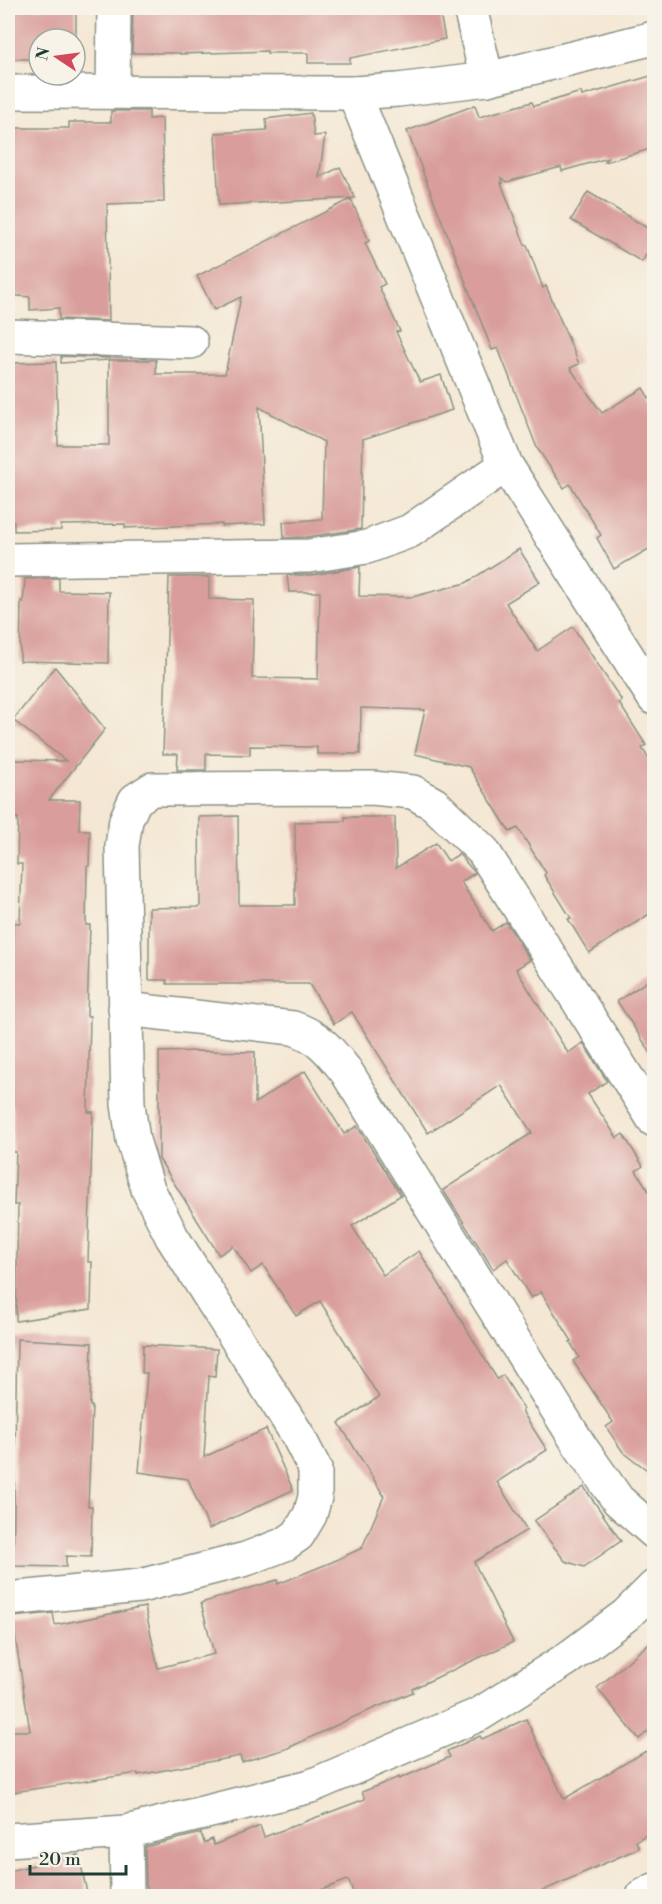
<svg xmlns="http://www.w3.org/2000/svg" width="662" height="1904" font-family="'Libre Bodoni',serif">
<rect width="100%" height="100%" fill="#f7f3e8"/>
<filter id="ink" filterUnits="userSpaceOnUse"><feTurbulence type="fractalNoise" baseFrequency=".0167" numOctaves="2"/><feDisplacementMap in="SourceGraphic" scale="12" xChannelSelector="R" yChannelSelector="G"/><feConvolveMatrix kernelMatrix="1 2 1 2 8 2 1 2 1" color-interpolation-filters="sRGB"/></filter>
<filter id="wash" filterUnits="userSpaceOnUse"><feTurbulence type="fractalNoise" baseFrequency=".008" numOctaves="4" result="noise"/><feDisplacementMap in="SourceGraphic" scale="24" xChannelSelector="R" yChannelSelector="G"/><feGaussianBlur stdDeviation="1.35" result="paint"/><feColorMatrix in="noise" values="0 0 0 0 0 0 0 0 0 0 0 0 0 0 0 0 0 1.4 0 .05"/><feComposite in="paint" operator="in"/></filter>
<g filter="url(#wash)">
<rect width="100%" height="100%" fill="#f4e7d3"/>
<g id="blocks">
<g fill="#d99e9b">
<path d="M 12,8 L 76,8 L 76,59 L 75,39 L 39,39 L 39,59 L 10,59 Z"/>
<path d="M 133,8 L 439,8 L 445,39 L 350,58 L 350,63 L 308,63 L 308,53 L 267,53 L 267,51 L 180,54 L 180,53 L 132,53 Z"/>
<path d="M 654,75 L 654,148 L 605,162 L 608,158 L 562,171 L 561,167 L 507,182 L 501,178 L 503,183 L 501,183 L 525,245 L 527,245 L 543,288 L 546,286 L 579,364 L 570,368 L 602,413 L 643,388 L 654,406 L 654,546 L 614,569 L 597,538 L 601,535 L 570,484 L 564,488 L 537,448 L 498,348 L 492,350 L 407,131 L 475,105 L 479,117 L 532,102 L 534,106 L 581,92 L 582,96 Z"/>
<path d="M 111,111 L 149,111 L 149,119 L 162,118 L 164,202 L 107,204 L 109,321 L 59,319 L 59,308 L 30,310 L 30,297 L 8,295 L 8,128 L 69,128 L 69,122 L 111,122 Z"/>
<path d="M 311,113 L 314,136 L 325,135 L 319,178 L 340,167 L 355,198 L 219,205 L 215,133 L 267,130 L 266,119 Z"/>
<path d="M 588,192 L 654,232 L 654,241 L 642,262 L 571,220 Z"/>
<path d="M 351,199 L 369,241 L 365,243 L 385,284 L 379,287 L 400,331 L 396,332 L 420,382 L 441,375 L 452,410 L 363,439 L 361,529 L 307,537 L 284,538 L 283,522 L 322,519 L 324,442 L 259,407 L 265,524 L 222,526 L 222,524 L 125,528 L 125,524 L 61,525 L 61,530 L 14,531 L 14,521 L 8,521 L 8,363 L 56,362 L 58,445 L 109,445 L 109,360 L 61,363 L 61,356 L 110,358 L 110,360 L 156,360 L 156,374 L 225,374 L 241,297 L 214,310 L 197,276 Z"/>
<path d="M 519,549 L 540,582 L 506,603 L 537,651 L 573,627 L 622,701 L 619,703 L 646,745 L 642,748 L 654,767 L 654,911 L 589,953 L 568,919 L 571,918 L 544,875 L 546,873 L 518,828 L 510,832 L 469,767 L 415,754 L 425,710 L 361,708 L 360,754 L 317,754 L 317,747 L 250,746 L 250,755 L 206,754 L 206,770 L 177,770 L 178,754 L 163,754 L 169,577 L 209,577 L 209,599 L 254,600 L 252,678 L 318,679 L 320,592 L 289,592 L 287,575 L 312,575 L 360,567 L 359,596 L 412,597 L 466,583 Z"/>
<path d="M 59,578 L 59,591 L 109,592 L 108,663 L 20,661 L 21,601 L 23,602 L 25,579 Z"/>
<path d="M 55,667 L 105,729 L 49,800 L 80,800 L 79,830 L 90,830 L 89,866 L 87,866 L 86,925 L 90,925 L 87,1016 L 90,1016 L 88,1112 L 93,1112 L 88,1262 L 92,1262 L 91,1309 L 16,1321 L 18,1205 L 14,1205 L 16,1152 L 12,1152 L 13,1106 L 9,1105 L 13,923 L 20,923 L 22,864 L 17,864 L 18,818 L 10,818 L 11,760 L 66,761 L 13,720 Z"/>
<path d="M 238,816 L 239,905 L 295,905 L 295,822 L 345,821 L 345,817 L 395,817 L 396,868 L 436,843 L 448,861 L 459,854 L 475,873 L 461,882 L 492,931 L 506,922 L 530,960 L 516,969 L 568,1053 L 583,1043 L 607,1081 L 588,1094 L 617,1138 L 623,1134 L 643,1166 L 636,1171 L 654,1199 L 654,1475 L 623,1452 L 606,1427 L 613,1422 L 573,1361 L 579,1357 L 570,1342 L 572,1341 L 541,1292 L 531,1298 L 507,1259 L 493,1269 L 443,1190 L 532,1133 L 501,1085 L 428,1133 L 352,1012 L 334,1024 L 309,984 L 167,984 L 167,980 L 149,980 L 149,908 L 200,907 L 199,817 Z"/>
<path d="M 654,977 L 654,1058 L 617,1001 Z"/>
<path d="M 200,1051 L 255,1052 L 255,1103 L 305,1071 L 344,1134 L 357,1126 L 401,1195 L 352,1226 L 383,1275 L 419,1251 L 497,1379 L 503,1375 L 524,1409 L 522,1411 L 547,1450 L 497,1482 L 527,1530 L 474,1562 L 513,1642 L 412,1689 L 413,1692 L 356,1716 L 286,1749 L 242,1762 L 240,1756 L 138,1775 L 138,1773 L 8,1793 L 8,1731 L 30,1731 L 12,1617 L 53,1613 L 55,1625 L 145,1607 L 158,1668 L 214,1654 L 201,1603 L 277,1580 L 278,1584 L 332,1562 L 362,1548 L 384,1496 L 339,1423 L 379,1397 L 320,1301 L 296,1316 L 263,1265 L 251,1273 L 233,1246 L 219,1255 L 159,1159 L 159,1052 Z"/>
<path d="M 17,1339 L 92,1343 L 90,1406 L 92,1406 L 88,1506 L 92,1506 L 91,1557 L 66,1556 L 66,1567 L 13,1566 Z"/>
<path d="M 143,1345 L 217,1349 L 215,1377 L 209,1376 L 204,1457 L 266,1429 L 293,1490 L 209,1529 L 188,1479 L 139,1472 L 147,1373 L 142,1373 Z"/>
<path d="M 584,1487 L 621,1541 L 584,1567 L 565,1561 L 534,1521 Z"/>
<path d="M 654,1639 L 654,1726 L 639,1739 L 597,1688 Z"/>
<path d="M 526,1719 L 564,1799 L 646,1751 L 654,1767 L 654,1830 L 636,1841 L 639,1848 L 531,1896 L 355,1896 L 348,1880 L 305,1896 L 149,1896 L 146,1885 L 145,1847 L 201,1833 L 204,1843 L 212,1839 L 214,1845 L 260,1826 L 264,1837 L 365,1799 L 362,1792 L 399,1777 L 399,1779 L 450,1757 L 447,1751 L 480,1736 L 482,1739 Z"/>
<path d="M 79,1855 L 87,1893 L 70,1896 L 12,1896 L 8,1871 Z"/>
</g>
</g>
</g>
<g filter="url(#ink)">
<use href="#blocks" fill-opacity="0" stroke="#8a9284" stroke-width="1.5"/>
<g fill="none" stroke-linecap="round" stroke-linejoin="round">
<g stroke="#8a9284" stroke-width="36">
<g id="street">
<path d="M 470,8 L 487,79"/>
<path d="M 8,92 L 354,93 L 398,90 L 487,79 L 654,38"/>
<path d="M 113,92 L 114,8"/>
<path d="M 354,93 L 506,465 L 654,698"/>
<path d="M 8,336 L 191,342"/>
<path d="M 8,560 L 309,556 L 367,547 L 410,531 L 506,465"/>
<path d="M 125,1009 L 293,1028 C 320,1037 329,1050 346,1071 L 580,1446 L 618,1500 L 654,1532"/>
<path d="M 8,1599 L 140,1586 L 246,1559 L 285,1544 L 298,1535 L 310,1515 L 315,1497 L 315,1469 L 297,1434 L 172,1237 L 148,1189 L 133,1140 L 128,1104 L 122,846 L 126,820 L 135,800 L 152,789 L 372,788 L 413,792 L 434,804 L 483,851 L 654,1120"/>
<path d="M 126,1832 L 127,1896"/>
<path d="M 8,1840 L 126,1832 L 311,1786 L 480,1714 L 567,1659 L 626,1615 L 654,1587"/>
<path d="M 643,1896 L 654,1890"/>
</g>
</g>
<use href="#street" stroke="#fff" stroke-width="33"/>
</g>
</g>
<rect width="662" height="1904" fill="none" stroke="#f7f3e8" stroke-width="30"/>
<g transform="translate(57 57) rotate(283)"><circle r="28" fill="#f7f3e8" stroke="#a1aaa0" stroke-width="1.5"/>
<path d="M0-4.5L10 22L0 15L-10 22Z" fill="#d1495b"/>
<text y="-9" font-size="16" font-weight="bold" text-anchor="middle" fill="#1f3d34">N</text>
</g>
<path d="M30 1865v9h96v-9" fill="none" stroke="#1f3d34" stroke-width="3"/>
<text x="39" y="1865" font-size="18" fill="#1f3d34" stroke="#f7f3e8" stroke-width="4.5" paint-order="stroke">20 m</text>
</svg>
